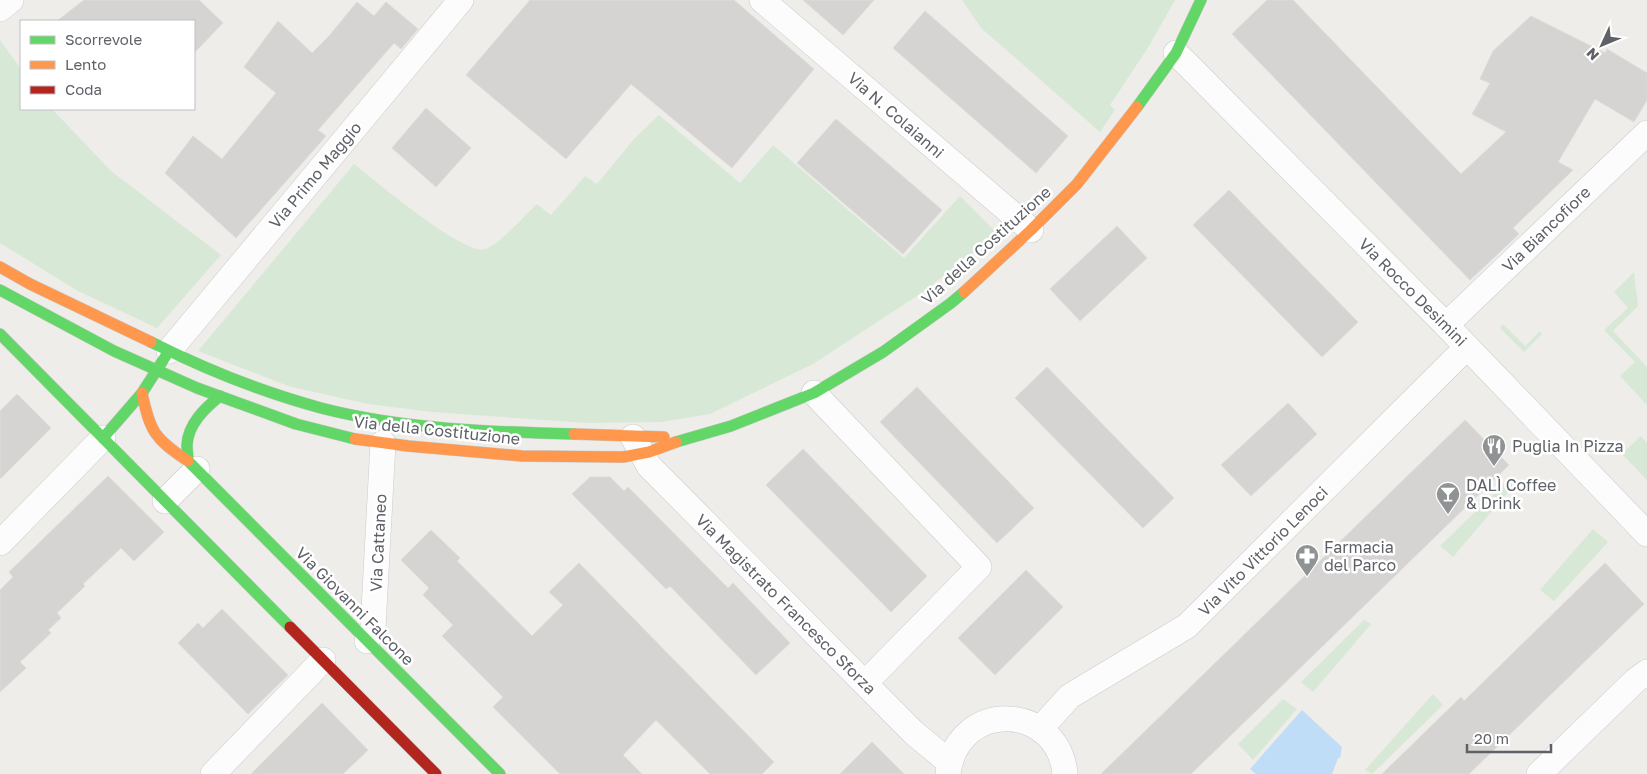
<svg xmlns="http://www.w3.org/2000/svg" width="1647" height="774" font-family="'Golos Text',sans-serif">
<rect width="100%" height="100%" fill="#eeede9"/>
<g fill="#d7e9d6">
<path d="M 962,0 L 1175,0 L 1149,46 L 1110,105 L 1115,110 L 1100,132 L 981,28 Z"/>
<path d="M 0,40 L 21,69 L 21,109 L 52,109 L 111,171 L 221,255 L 157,328 L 78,291 L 0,243 Z"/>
<path d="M 659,115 L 740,183 L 773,145 L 904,258 L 960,196 L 997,233 L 923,292 L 813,364 L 710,414 L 662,422 L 587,423 L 432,412 L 368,404 L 288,386 L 198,351 L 354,164 C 373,179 464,256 485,249 C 499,245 525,215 537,204 L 551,215 L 585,176 L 597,184 L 634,139 Z"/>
<path d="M 1634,272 L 1638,306 L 1613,331 L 1647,367 L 1647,405 L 1620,376 L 1635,362 L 1604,330 L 1628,308 L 1614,292 Z"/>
<path d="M 1503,324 L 1525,346 L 1540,331 L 1542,334 L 1524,352 L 1500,328 Z"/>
<path d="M 1641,436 L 1647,443 L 1647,480 L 1622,454 Z"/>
<path d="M 1509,479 L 1515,484 L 1453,557 L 1440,546 Z"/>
<path d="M 1593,529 L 1608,542 L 1554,601 L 1540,590 Z"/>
<path d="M 1364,620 L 1371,624 L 1313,692 L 1301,682 Z"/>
<path d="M 1433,694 L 1443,705 L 1372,774 L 1365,770 Z"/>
<path d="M 1283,699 L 1297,709 L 1253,760 L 1238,744 Z"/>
</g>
<path fill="#bfddf6" d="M 1302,710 L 1342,747 L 1340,758 L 1338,758 L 1332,774 L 1256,774 L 1250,769 Z"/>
<g fill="#d5d4d2" stroke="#dddcd8">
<path d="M 84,0 L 199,0 L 223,23 L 194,53 L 194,21 L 57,21 Z"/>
<path d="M 530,0 L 734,0 L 814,69 L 732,168 L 631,84 L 566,159 L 466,75 Z"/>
<path d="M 803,0 L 874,0 L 843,35 Z"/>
<path d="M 1267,0 L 1293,0 L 1461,174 L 1506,132 L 1472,114 L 1490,83 L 1480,79 L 1493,51 L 1531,16 L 1605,53 L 1607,49 L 1647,73 L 1647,100 L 1634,122 L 1595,99 L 1558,162 L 1573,170 L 1513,228 L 1519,234 L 1470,280 L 1232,34 Z"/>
<path d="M 357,2 L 374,16 L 386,2 L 418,29 L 401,49 L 394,43 L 318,130 L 326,136 L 236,238 L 165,173 L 193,136 L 222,159 L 276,93 L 244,67 L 278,21 L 312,53 L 329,36 Z"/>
<path d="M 925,11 L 1068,136 L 1036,173 L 893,48 Z"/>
<path d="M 426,108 L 471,148 L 436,187 L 392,148 Z"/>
<path d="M 836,119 L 942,210 L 903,254 L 797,163 Z"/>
<path d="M 1229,190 L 1358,322 L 1322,357 L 1193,225 Z"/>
<path d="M 1117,226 L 1147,258 L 1080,321 L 1050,289 Z"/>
<path d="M 1047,367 L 1174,498 L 1143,528 L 1015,398 Z"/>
<path d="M 917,387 L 1034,508 L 997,543 L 880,422 Z"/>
<path d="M 17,394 L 51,428 L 0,479 L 0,411 Z"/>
<path d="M 1288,403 L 1317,434 L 1251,496 L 1221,465 Z"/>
<path d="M 1465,420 L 1509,465 L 1191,774 L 1101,774 Z"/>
<path d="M 803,449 L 927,576 L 891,612 L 766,485 Z"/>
<path d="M 108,476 L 164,532 L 134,561 L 121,548 L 83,584 L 85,586 L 57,613 L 61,618 L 48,630 L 51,633 L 20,662 L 26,668 L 0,692 L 0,590 L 13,577 L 9,572 Z"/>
<path d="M 590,477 L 610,477 L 624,491 L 628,487 L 728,588 L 733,583 L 790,643 L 756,675 L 670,586 L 666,589 L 572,494 Z"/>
<path d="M 431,530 L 460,558 L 457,561 L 532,636 L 563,605 L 549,592 L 579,563 L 774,762 L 762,774 L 710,774 L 656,720 L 623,755 L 642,774 L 560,774 L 493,707 L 503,697 L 442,636 L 453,625 L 423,595 L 429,588 L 401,560 Z"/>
<path d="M 1605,563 L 1644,604 L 1469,774 L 1382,774 L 1461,697 L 1464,701 Z"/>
<path d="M 1026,570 L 1063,607 L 995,675 L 958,638 Z"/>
<path d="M 222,609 L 288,675 L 248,714 L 178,643 L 198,623 L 203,628 Z"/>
<path d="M 322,703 L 368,750 L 343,774 L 251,774 Z"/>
<path d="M 872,742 L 904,774 L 840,774 Z"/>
</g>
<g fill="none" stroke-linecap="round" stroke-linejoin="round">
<g stroke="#cacbcb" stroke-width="26">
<g id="street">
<path d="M 762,0 L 1031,230"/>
<path d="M 0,9 L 11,0"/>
<path d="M 1176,53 L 1446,325 L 1647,534"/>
<path d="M 1446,325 L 1647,133"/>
<path d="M 169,351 L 461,0"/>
<path d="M 814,393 L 979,567 L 865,683"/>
<path d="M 633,437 L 649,466 L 914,733 L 949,762"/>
<path d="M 165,501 L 197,469"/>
<path d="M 0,543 L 103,438"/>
<path d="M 367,641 L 373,628 L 383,443"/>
<path d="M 1040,729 L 1070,696 L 1187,626 L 1467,347"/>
<path d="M 213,774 L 323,660"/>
<path d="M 948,774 C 957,699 1058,702 1065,774"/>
<path d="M 1539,774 L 1636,680 L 1647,672"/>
</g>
</g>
<g stroke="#c9c9ca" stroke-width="12">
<g id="fast">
<path d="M 1137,107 L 1176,53 L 1201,0"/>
<path d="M 0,290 L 114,351 L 197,388 L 296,424 L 355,439"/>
<path d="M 0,334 L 290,627"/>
<path d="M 151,342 C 203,368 265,393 321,408 C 402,429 491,432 574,434"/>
<path d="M 220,396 C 205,408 188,424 187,445 C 187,450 188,456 188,461 L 500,774"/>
<path d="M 103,438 L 142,393 L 167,354"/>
<path d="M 676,442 L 731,426 L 814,393 L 883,352 L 951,303 L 964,292"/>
</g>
</g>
<g stroke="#c9c9ca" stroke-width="12">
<g id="slow">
<path d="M 0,267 L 30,284 L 151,342"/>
<path d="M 964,292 L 1031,230 L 1077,184 L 1137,107"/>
<path d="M 142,393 C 150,432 155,439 188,461"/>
<path d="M 574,434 L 664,437"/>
<path d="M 355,439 L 408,446 L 522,456 L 623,457 L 649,452 L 676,442"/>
</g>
</g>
<g stroke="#c9c9ca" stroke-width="12">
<path id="jam" d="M 290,627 L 436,774"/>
</g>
<use href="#street" stroke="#fcfcfc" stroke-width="25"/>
<use href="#fast" stroke="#63d668" stroke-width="11"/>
<use href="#slow" stroke="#ff974d" stroke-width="11"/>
<use href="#jam" stroke="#b3261e" stroke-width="11"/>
</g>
<defs>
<g id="restaurant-pin" transform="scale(1.25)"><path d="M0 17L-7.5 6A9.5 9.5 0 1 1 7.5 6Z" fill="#909394" stroke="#fff"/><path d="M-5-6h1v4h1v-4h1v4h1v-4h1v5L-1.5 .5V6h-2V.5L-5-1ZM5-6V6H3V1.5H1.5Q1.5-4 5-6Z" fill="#fff"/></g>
<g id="bar-pin" transform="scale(1.25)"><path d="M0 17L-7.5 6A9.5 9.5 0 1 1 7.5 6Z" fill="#909394" stroke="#fff"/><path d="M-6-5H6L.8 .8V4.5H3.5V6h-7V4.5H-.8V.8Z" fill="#fff"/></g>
<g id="pharmacy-pin" transform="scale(1.25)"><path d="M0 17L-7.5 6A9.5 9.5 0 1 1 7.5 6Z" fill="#909394" stroke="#fff"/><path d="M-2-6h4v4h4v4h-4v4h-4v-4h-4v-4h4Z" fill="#fff"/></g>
</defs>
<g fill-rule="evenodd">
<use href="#restaurant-pin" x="1494" y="446"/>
<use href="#bar-pin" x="1448" y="494"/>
<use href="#pharmacy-pin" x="1307" y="556"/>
</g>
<g text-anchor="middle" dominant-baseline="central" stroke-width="5" stroke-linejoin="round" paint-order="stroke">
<g font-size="16" fill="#5e6267" stroke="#fff">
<text transform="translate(896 115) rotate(41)">Via N. Colaianni</text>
<text transform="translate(315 175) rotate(-50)">Via Primo Maggio</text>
<text transform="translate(1546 229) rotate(-44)">Via Biancofiore</text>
<text transform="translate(986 245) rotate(-42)">Via della Costituzione</text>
<text transform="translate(1413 292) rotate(45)">Via Rocco Desimini</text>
<text transform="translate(437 430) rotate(6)">Via della Costituzione</text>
<text transform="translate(378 543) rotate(-87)">Via Cattaneo</text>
<text transform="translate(1263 551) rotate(-45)">Via Vito Vittorio Lenoci</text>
<text transform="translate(786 604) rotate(45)">Via Magistrato Francesco Sforza</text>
<text transform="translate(355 606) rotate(45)">Via Giovanni Falcone</text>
</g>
<g font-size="16" fill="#5e6267" stroke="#fff" text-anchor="start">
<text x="1512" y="446">Puglia In Pizza</text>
<text x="1466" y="485">DALÌ Coffee<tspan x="1466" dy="18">&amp; Drink</tspan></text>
<text x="1324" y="547">Farmacia<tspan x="1324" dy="18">del Parco</tspan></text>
</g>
</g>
<rect x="20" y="20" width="175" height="90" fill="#ffffff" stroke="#bfc0c2"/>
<rect x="30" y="36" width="25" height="8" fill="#63d668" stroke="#bfc0c2"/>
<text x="65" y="45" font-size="15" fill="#5e6267">Scorrevole</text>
<rect x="30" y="61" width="25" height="8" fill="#ff974d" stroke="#bfc0c2"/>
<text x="65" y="70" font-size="15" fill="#5e6267">Lento</text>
<rect x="30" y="86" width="25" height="8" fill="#b3261e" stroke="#bfc0c2"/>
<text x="65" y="95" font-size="15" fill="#5e6267">Coda</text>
<g transform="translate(1602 45) rotate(226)" stroke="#ffffff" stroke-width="4" paint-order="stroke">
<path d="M0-4L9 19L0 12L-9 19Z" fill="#5e6267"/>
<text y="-8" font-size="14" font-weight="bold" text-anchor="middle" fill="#5e6267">N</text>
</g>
<path d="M1467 744v8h84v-8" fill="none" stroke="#5e6267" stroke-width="2.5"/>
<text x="1474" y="744" font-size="15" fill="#5e6267" stroke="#ffffff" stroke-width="4" paint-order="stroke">20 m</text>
</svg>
